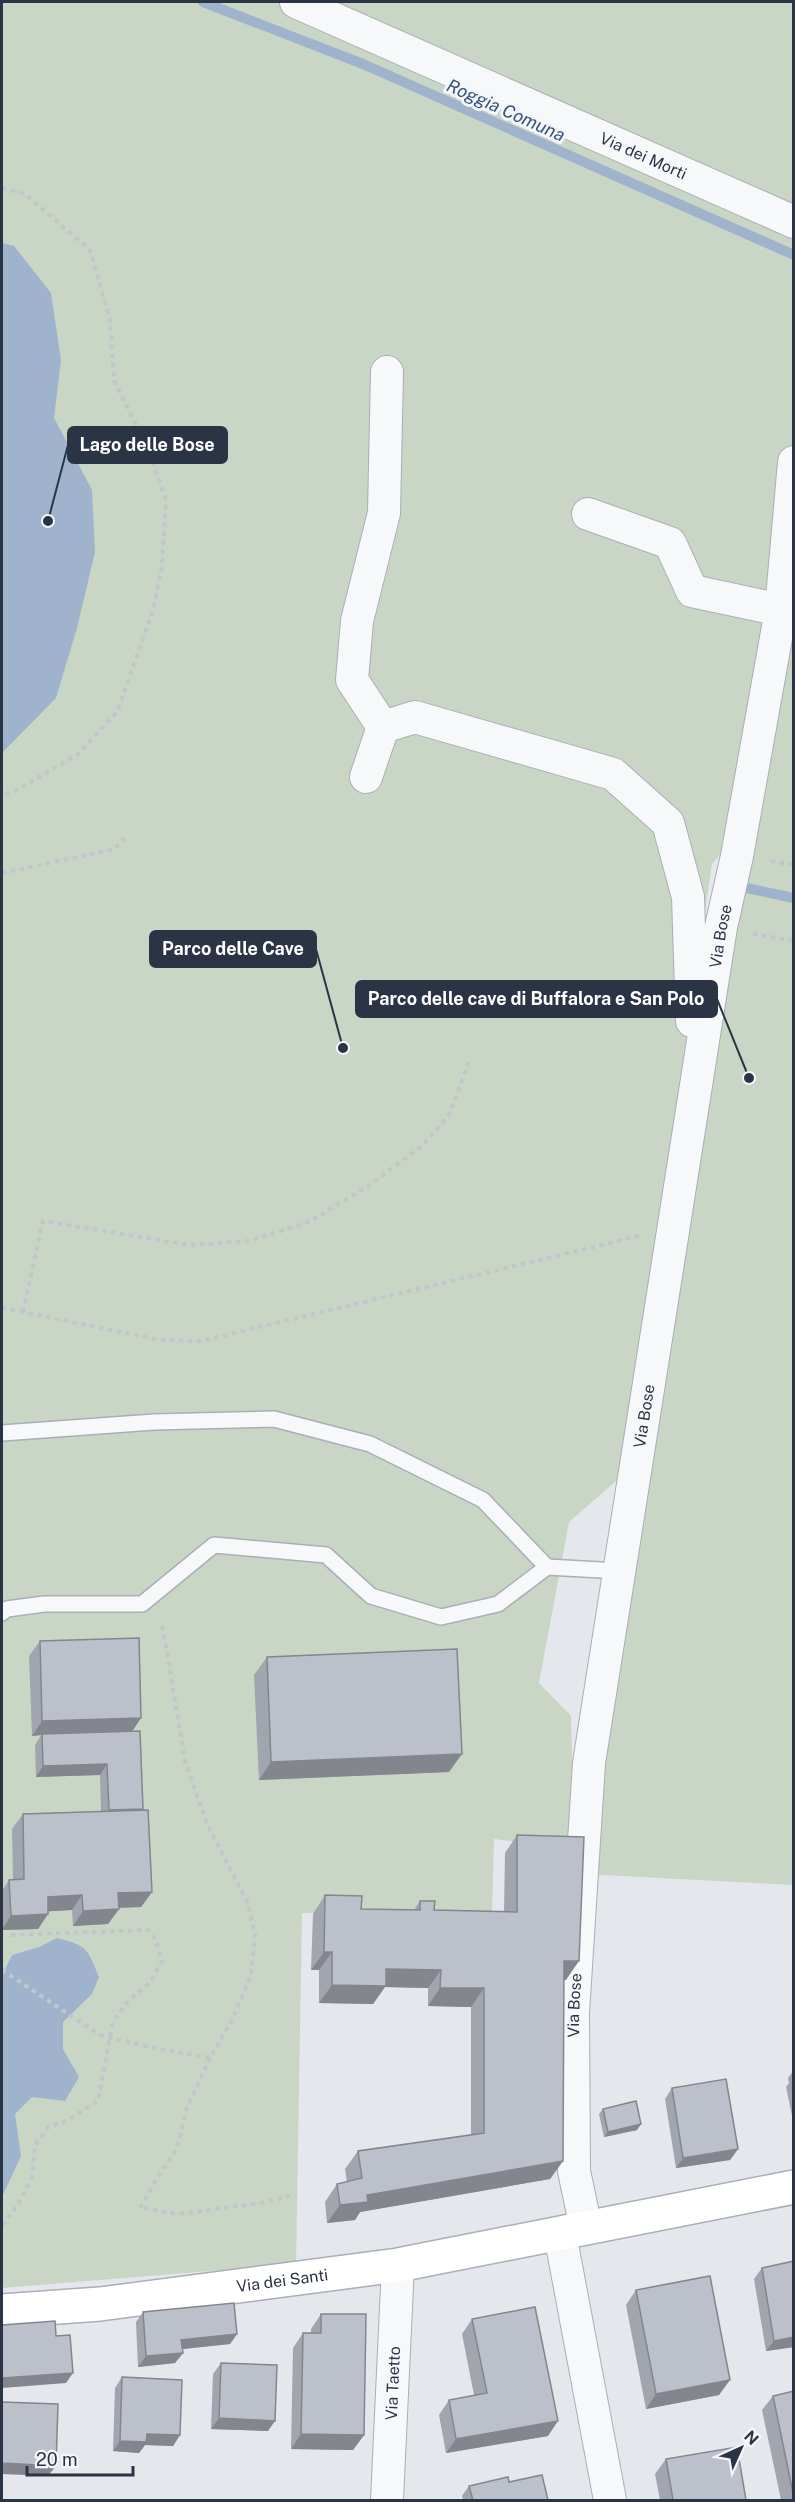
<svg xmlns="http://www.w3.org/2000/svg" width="795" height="2502" font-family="'Public Sans',sans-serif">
<rect width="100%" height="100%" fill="#e4e7ec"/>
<path fill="#c9d6c5" d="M 2,2 L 793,2 L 793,1885 L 585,1874 L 733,841 L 712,864 L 622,1476 L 569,1522 L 539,1683 L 571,1716 L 574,1849 L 494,1839 L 492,1912 L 302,1913 L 296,2264 L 2,2288 Z"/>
<g fill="#9fb4cc">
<path d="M 2,243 L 14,246 L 51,293 L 61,360 L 54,418 L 92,490 L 95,552 L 77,628 L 56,698 L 2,753 Z"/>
<path d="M 57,1938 C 88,1946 87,1948 99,1977 L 92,1994 L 63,2022 L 63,2049 L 79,2077 L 65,2101 L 32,2097 L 15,2114 L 21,2156 L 2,2197 L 2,1976 L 12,1955 L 39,1947 Z"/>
</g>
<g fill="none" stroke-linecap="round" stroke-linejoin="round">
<g stroke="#9fb4cc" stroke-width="10">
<path d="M 203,2 L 363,64 L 794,255"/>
<path d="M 732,885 L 794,898"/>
</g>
<g stroke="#a9aeb7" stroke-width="18">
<g id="lane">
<path d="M 2,1433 L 154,1422 L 274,1419 L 370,1444 L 483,1500 L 547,1567"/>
<path d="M 2,1613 L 7,1609 L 44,1604 L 142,1604 L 214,1545 L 326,1555 L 371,1596 L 441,1617 L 498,1604 L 547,1567 L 619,1571"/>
</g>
</g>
<g stroke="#a9aeb7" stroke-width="34">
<g id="street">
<path id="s1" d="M 296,2 L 794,222"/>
<path d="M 588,514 L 670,543 L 692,591 L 781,610"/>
<path d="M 383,727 L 352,680 L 357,621 L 384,513 L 387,372"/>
<path d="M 366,777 L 383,727 L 415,717 L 613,774 L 668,823 L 688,897 L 692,1021"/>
<path id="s2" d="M 586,2228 L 574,2171 L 573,2013 L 589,1763 L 721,927 L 737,856 L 781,610 L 794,462"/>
<path d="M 560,2234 L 610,2500"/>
<path id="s3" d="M 387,2500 L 398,2265"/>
</g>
</g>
<g stroke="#a9aeb7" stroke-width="36">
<g id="secondary">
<path id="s4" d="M 2,2311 L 100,2304 L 398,2265 L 794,2187"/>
</g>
</g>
<g stroke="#c2c5cb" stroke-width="4" stroke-dasharray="4.5 4.5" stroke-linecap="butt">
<path d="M 2,188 L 25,194 L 90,250 L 110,320 L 114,381 L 147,447 L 166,500 L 162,566 L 153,610 L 117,712 L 77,755 L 15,791 L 2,795"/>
<path d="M 771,861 L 794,865"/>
<path d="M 2,873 L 115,849 L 125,837"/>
<path d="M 753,934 L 794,941"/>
<path d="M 2,1308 L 160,1340 L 201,1341 L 639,1236"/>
<path d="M 23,1312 L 43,1221 L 189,1245 L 249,1241 L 309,1222 L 368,1186 L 422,1146 L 449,1115 L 469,1062"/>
<path d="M 2,1970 L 100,2035 L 149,2047 L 210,2058 L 232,2020 L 251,1975 L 255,1934 L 247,1901 L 208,1826 L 185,1761 L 163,1629 L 159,1624"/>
<path d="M 210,2058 L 187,2108 L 177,2149 L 159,2175 L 140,2208 L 179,2214 L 256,2204 L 290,2196"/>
<path d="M 2,2225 L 17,2206 L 32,2177 L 35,2145 L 48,2127 L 68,2120 L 98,2101 L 113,2021 L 129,2000 L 150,1983 L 162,1961 L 156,1940 L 148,1930 L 8,1935"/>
</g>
<use href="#lane" stroke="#f7f8fa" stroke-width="15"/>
<use href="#street" stroke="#f7f8fa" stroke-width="32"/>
<use href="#secondary" stroke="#fff" stroke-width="33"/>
</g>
<g fill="#a1a5ae">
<path d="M 40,1641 L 141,1718 L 132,1731 L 143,1809 L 152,1892 L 141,1907 L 119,1908 L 119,1909 L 108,1924 L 73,1926 L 72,1910 L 48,1911 L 48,1914 L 38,1929 L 2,1930 L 2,1891 L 9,1880 L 13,1880 L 12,1829 L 23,1814 L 101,1811 L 100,1775 L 36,1777 L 35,1745 L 41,1735 L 32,1736 L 29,1656 Z"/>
<path d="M 267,1657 L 449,1772 L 259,1780 L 254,1675 Z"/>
<path d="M 517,1835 L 566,1980 L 563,1980 L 563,2161 L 550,2179 L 360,2212 L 355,2220 L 327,2223 L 325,2202 L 337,2184 L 347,2182 L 345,2169 L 358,2151 L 471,2135 L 471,2007 L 428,2006 L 428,1988 L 385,1987 L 373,2004 L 319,2003 L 319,1970 L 311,1970 L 313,1914 L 325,1895 L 361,1909 L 414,1910 L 420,1901 L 434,1910 L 504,1912 L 505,1853 Z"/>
<path d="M 794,2070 L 794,2125 L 786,2087 L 789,2083 L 788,2078 Z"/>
<path d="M 672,2088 L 738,2149 L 730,2160 L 676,2168 L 665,2099 Z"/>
<path d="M 603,2109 L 637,2130 L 604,2137 L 599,2114 Z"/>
<path d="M 794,2261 L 794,2347 L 766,2351 L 754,2279 L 762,2268 Z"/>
<path d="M 636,2290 L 719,2395 L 646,2409 L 626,2305 Z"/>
<path d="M 143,2312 L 237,2334 L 230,2344 L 182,2349 L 183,2353 L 175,2363 L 138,2367 L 136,2322 Z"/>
<path d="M 321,2314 L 364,2435 L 353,2450 L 291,2449 L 293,2348 L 303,2333 L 311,2333 L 311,2329 Z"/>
<path d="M 472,2319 L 548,2436 L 446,2453 L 439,2415 L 449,2400 L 474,2395 L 462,2334 Z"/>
<path d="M 221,2363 L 268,2431 L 211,2429 L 213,2374 Z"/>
<path d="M 122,2377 L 180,2435 L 173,2446 L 145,2445 L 139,2453 L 113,2451 L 115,2388 Z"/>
<path d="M 794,2391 L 794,2500 L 781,2500 L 762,2410 L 773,2396 Z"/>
<path d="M 666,2459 L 746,2500 L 660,2500 L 655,2474 Z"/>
<path d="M 509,2482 L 548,2500 L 463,2500 L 462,2496 L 469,2486 Z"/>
</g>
<g fill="#83868d">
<path d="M 141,1718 L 131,1733 L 42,1734 L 41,1735 L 32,1736 L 42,1721 Z"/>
<path d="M 462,1754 L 449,1772 L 259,1780 L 271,1762 Z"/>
<path d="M 107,1764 L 100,1775 L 36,1777 L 43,1766 Z"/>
<path d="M 152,1892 L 141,1907 L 108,1908 L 118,1893 Z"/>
<path d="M 82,1895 L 72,1910 L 37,1912 L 48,1897 Z"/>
<path d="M 119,1909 L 108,1924 L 73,1926 L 83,1911 Z"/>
<path d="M 48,1914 L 38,1929 L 2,1930 L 2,1929 L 11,1916 Z"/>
<path d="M 324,1952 L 332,1952 L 319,1970 L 311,1970 Z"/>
<path d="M 564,1961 L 579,1961 L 566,1980 L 551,1979 Z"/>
<path d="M 386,1969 L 441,1970 L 428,1988 L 385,1987 L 373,2004 L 319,2003 L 332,1985 Z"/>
<path d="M 440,1988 L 484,1988 L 471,2007 L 428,2006 Z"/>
<path d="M 641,2124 L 637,2130 L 604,2137 L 608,2132 Z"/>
<path d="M 738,2149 L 730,2160 L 676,2168 L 683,2158 Z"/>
<path d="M 563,2161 L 550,2179 L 360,2212 L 355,2220 L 327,2223 L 340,2205 L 367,2195 Z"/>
<path d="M 237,2334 L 230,2344 L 174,2350 L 181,2340 Z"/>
<path d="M 794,2337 L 794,2347 L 766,2351 L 774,2341 Z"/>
<path d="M 183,2353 L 175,2363 L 138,2367 L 146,2356 Z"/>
<path d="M 73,2373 L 66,2383 L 2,2388 L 2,2378 Z"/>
<path d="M 730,2380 L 719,2395 L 646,2409 L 656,2394 Z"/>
<path d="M 219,2418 L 275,2421 L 268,2431 L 211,2429 Z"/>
<path d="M 558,2421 L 548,2436 L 446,2453 L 456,2439 Z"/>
<path d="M 147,2434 L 180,2435 L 173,2446 L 145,2445 L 139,2453 L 113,2451 L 120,2441 Z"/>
<path d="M 301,2434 L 364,2435 L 353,2450 L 291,2449 Z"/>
<path d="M 2,2463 L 56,2466 L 48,2476 L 2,2474 Z"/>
</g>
<g fill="#bbc0ca" stroke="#83868d" stroke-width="1.5">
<path d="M 139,1638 L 141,1718 L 42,1721 L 40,1641 Z"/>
<path d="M 457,1649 L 462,1754 L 271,1762 L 267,1657 Z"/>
<path d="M 140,1731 L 143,1809 L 109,1810 L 107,1764 L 43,1766 L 42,1734 Z"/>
<path d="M 148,1810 L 152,1892 L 118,1893 L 119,1909 L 83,1911 L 82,1895 L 48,1897 L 48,1914 L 11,1916 L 9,1880 L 24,1879 L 23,1814 Z"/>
<path d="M 517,1835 L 584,1837 L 579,1961 L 564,1961 L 563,2161 L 367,2195 L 368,2202 L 340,2205 L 337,2184 L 362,2178 L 358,2151 L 484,2133 L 484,1988 L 440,1988 L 441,1970 L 386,1969 L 386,1986 L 332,1985 L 332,1952 L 324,1952 L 325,1895 L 362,1896 L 361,1909 L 420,1910 L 420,1901 L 435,1901 L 434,1910 L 517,1912 Z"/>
<path d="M 726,2079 L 738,2149 L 683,2158 L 672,2088 Z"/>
<path d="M 636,2101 L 641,2124 L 608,2132 L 603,2109 Z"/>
<path d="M 794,2261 L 794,2337 L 774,2341 L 762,2268 Z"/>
<path d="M 710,2276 L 730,2380 L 656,2394 L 636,2290 Z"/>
<path d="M 234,2303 L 237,2334 L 181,2340 L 183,2353 L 146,2356 L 143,2312 Z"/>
<path d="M 535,2307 L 558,2421 L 456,2439 L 449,2400 L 487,2393 L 472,2319 Z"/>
<path d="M 321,2314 L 366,2314 L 364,2435 L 301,2434 L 303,2333 L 321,2333 Z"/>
<path d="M 55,2321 L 56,2336 L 70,2335 L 73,2373 L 2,2378 L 2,2325 Z"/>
<path d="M 221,2363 L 277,2365 L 275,2421 L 219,2418 Z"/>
<path d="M 122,2377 L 182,2380 L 180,2435 L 147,2434 L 146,2442 L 120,2441 Z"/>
<path d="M 794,2391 L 794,2498 L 773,2396 Z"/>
<path d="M 2,2402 L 58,2404 L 56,2466 L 2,2463 Z"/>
<path d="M 737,2447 L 746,2500 L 673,2500 L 666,2459 Z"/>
<path d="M 542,2475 L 548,2500 L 473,2500 L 469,2486 L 508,2477 L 509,2482 Z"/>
</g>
<g text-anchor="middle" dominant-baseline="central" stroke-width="6" stroke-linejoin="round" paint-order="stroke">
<g font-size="16" fill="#2b3445" stroke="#f4f6f9">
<text stroke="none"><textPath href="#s1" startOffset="380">Via dei Morti</textPath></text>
<text stroke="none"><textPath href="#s2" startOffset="1304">Via Bose</textPath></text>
<text stroke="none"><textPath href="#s2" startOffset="818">Via Bose</textPath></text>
<text stroke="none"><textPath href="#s2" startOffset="224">Via Bose</textPath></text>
<text stroke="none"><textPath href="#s4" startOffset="282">Via dei Santi</textPath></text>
<text stroke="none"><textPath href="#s3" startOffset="117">Via Taetto</textPath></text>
</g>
<g font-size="18" font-style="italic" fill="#34527a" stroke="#f4f6f9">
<text transform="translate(506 110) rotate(24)">Roggia Comuna</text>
</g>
</g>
<path fill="none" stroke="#2b3445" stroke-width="2" d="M48 521L68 445M343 1048L316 949M749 1078L717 999"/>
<g fill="#2b3445" stroke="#f4f6f9" stroke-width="2">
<circle cx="48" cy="521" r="6"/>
<circle cx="343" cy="1048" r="6"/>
<circle cx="749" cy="1078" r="6"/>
</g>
<g fill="#2b3445" stroke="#2b3445" stroke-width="2">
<rect x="68" y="427" width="159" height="36" rx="6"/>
<rect x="150" y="931" width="166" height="36" rx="6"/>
<rect x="356" y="981" width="361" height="36" rx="6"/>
</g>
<g font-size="18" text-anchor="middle" font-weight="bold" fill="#fff">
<text x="147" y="451">Lago delle Bose</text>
<text x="233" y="955">Parco delle Cave</text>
<text x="536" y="1005">Parco delle cave di Buffalora e San Polo</text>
</g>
<rect width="795" height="2502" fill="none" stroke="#2b3445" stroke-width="6"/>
<g transform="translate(741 2448) rotate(45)" stroke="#f4f6f9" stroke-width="4.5" paint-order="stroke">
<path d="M0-4.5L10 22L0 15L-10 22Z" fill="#2b3445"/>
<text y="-9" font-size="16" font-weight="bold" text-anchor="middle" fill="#2b3445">N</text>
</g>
<path d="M27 2466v9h106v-9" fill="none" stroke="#2b3445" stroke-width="3"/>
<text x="36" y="2466" font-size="18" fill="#2b3445" stroke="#f4f6f9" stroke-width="4.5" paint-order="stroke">20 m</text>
</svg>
